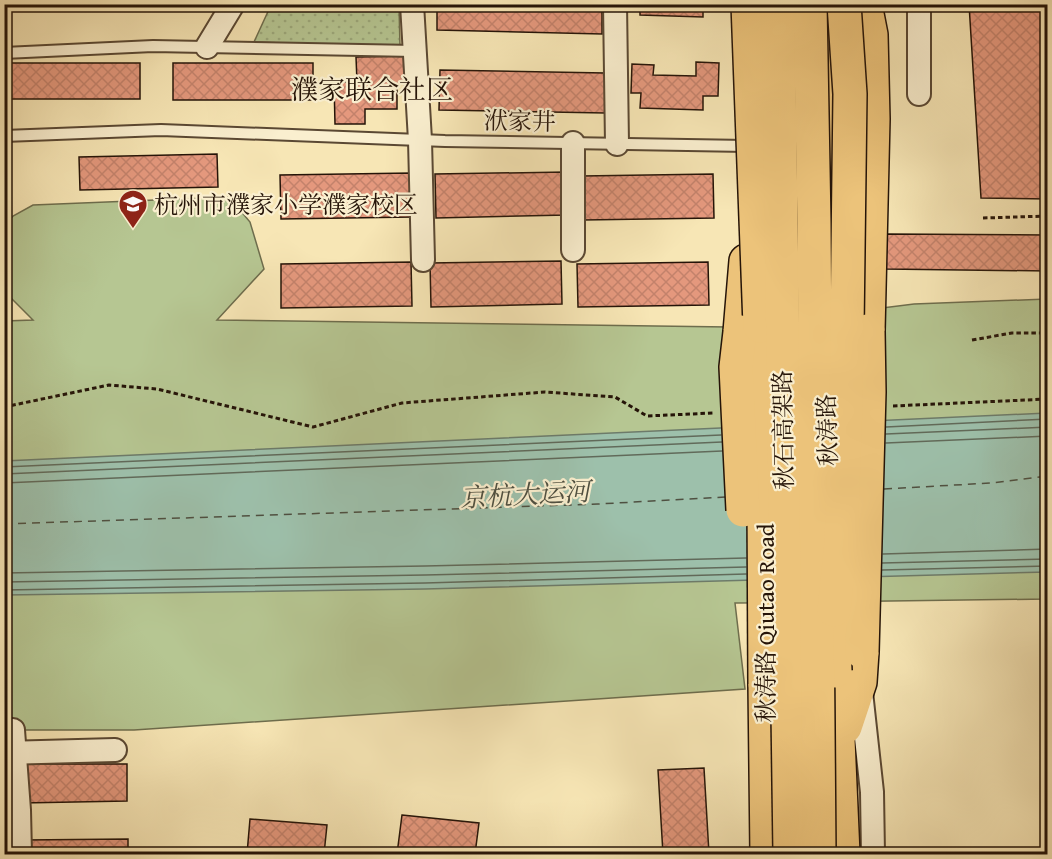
<svg xmlns="http://www.w3.org/2000/svg" width="1052" height="859" font-family="'Gentium Book Plus','Noto Serif SC',serif">
<defs>
<pattern id="park-dots" width="8" height="8" patternUnits="userSpaceOnUse" patternTransform="scale(1.5)"><rect width="8" height="8" fill="#b6c692"/><path d="M2 2h.1M6 6h.1" fill="none" stroke="#9ca97c" stroke-width="1.8" stroke-linecap="round"/></pattern>
<pattern id="building-cross-hatch" width="8" height="8" patternUnits="userSpaceOnUse" patternTransform="scale(1.5)"><rect width="8" height="8" fill="#e4987d"/><path d="M0 0l8 8M0 8l8-8" fill="none" stroke="#c3826b"/></pattern>
</defs>
<rect width="100%" height="100%" fill="#f7e6b5"/>
<filter id="stains"><feTurbulence type="fractalNoise" baseFrequency=".00333" numOctaves="4"/><feColorMatrix values="0 0 0 0 .2 0 0 0 0 .09 0 0 0 0 .02 0 0 0 .5 -.17"/></filter>
<radialGradient id="worn" r=".72"><stop offset=".6" stop-color="#630" stop-opacity="0"/><stop offset="1" stop-color="#630" stop-opacity=".3"/></radialGradient>
<path fill="#b6c692" stroke="#6e6d4d" stroke-width="1.5" d="M 229,197 L 250,222 L 264,269 L 217,320 L 729,327 L 914,304 L 1047,299 L 1047,599 L 735,603 L 745,689 L 134,730 L 5,730 L 4,321 L 33,320 L 4,291 L 5,225 L 13,216 L 33,205 Z"/>
<path fill="url(#park-dots)" stroke="#6e6d4d" stroke-width="1.5" d="M 271,5 L 399,5 L 400,47 L 254,42 Z"/>
<path fill="#9dc0ab" stroke="#6d7b6a" stroke-width="1.5" d="M 1047,413 L 1047,572 L 425,589 L 5,595 L 4,461 Z"/>
<g fill="none" stroke-linecap="round" stroke-linejoin="round">
<g stroke="#616a5a" stroke-width="1.5">
<path d="M 886,427 L 1048,419"/>
<path d="M 886,434 L 1048,427"/>
<path d="M 886,443 L 1048,436"/>
<path d="M 4,467 L 721,435"/>
<path d="M 4,474 L 722,442"/>
<path d="M 4,483 L 722,451"/>
<path d="M 883,554 L 1048,549"/>
<path d="M 882,563 L 1048,559"/>
<path d="M 882,570 L 1048,566"/>
<path d="M 4,573 L 425,566 L 746,558"/>
<path d="M 4,582 L 425,575 L 746,567"/>
<path d="M 4,590 L 425,583 L 746,574"/>
</g>
<g stroke="#4f5041" stroke-width="1.5" stroke-dasharray="8 6" stroke-linecap="butt">
<path d="M 884,489 L 991,483 L 1048,476"/>
<path d="M 4,524 L 598,504 L 726,497"/>
</g>
</g>
<g fill="url(#building-cross-hatch)" stroke="#251408" stroke-width="1.5">
<path d="M 437,4 L 602,4 L 602,34 L 437,30 Z"/>
<path d="M 640,4 L 703,4 L 703,17 L 640,15 Z"/>
<path d="M 969,4 L 1048,4 L 1048,199 L 981,198 Z"/>
<path d="M 405,56 L 405,84 L 397,84 L 397,109 L 365,109 L 365,124 L 335,124 L 334,82 L 357,82 L 356,57 Z"/>
<path d="M 696,62 L 719,63 L 718,96 L 703,96 L 703,110 L 640,108 L 641,93 L 631,93 L 632,64 L 654,65 L 653,75 L 696,76 Z"/>
<rect x="4" y="63" width="136" height="36"/>
<rect x="173" y="63" width="140" height="37"/>
<path d="M 440,70 L 605,73 L 605,113 L 439,110 Z"/>
<path d="M 217,154 L 218,187 L 80,190 L 79,157 Z"/>
<path d="M 566,172 L 567,215 L 436,218 L 435,174 Z"/>
<path d="M 411,173 L 412,217 L 281,219 L 280,175 Z"/>
<path d="M 713,174 L 714,218 L 583,220 L 582,176 Z"/>
<path d="M 886,234 L 1048,235 L 1048,271 L 886,269 Z"/>
<path d="M 561,261 L 562,304 L 431,307 L 430,263 Z"/>
<path d="M 411,262 L 412,306 L 281,308 L 281,264 Z"/>
<path d="M 708,262 L 709,305 L 578,307 L 577,264 Z"/>
<path d="M 22,764 L 127,764 L 127,801 L 22,803 Z"/>
<path d="M 704,768 L 709,854 L 663,854 L 658,770 Z"/>
<path d="M 402,815 L 479,823 L 475,854 L 397,854 Z"/>
<path d="M 250,819 L 327,825 L 324,854 L 247,854 Z"/>
<path d="M 128,839 L 128,854 L 24,854 L 24,840 Z"/>
</g>
<g fill="none" stroke-linecap="round" stroke-linejoin="round">
<g stroke="#5a4833" stroke-width="14">
<g id="service">
<path d="M 4,53 L 153,46 L 415,51"/>
<path d="M 4,136 L 161,130 L 445,141 L 747,146"/>
</g>
</g>
<g stroke="#5a4833" stroke-width="26">
<g id="minor">
<path d="M 412,4 L 420,140 L 423,260"/>
<path d="M 615,4 L 617,144"/>
<path d="M 207,47 L 233,4"/>
<path d="M 919,94 L 919,4"/>
<path d="M 573,143 L 573,250"/>
<path d="M 861,692 L 872,792 L 873,854"/>
<path d="M 13,730 L 19,810 L 20,854"/>
<path d="M 4,753 L 115,750"/>
</g>
</g>
<g stroke="#251408" stroke-width="36">
<g id="primary">
<path d="M 829,4 L 832,104 L 829,242"/>
<path d="M 865,4 L 871,35 L 873,119 L 868,331"/>
<path d="M 740,332 L 746,261"/>
<path d="M 835,671 L 843,854"/>
<path d="M 765,684 L 767,854"/>
<path d="M 845,727 L 860,682 L 862,652"/>
</g>
</g>
<g stroke="#251408" stroke-width="3" stroke-dasharray="4.5 3" stroke-linecap="butt">
<path d="M 983,218 L 1048,216"/>
<path d="M 972,340 L 1012,333 L 1048,333"/>
<path d="M 893,406 L 1048,399"/>
<path d="M 4,407 L 109,385 L 157,389 L 313,427 L 402,403 L 545,392 L 615,397 L 647,416 L 713,413"/>
</g>
<use href="#service" stroke="#faefcf" stroke-width="10"/>
<use href="#minor" stroke="#faefcf" stroke-width="22"/>
<use href="#primary" stroke="#ecc37a" stroke-width="33"/>
<g stroke="#251408" stroke-width="36" stroke-linecap="butt">
<g id="primary-bridge">
<path d="M 763,320 L 765,684"/>
<path d="M 740,332 L 736,367 L 743,510"/>
<path d="M 832,598 L 835,671"/>
<path d="M 862,652 L 869,392 L 868,331"/>
</g>
</g>
<g stroke="#251408" stroke-width="36" stroke-linecap="butt">
<g id="trunk-bridge">
<path d="M 748,4 L 760,326"/>
<path d="M 778,4 L 790,854"/>
<path d="M 810,4 L 814,223 L 819,854"/>
<path d="M 834,610 L 841,542 L 846,407 L 850,94 L 844,4"/>
</g>
</g>
<use href="#primary-bridge" stroke="#ecc37a" stroke-width="33"/>
<use href="#trunk-bridge" stroke="#ecc37a" stroke-width="33"/>
</g>
<defs>
<g id="school-pin" transform="scale(1.5)"><path d="M0 17L-7.5 6A9.5 9.5 0 1 1 7.5 6Z" fill="#8f2418" stroke="#faefcf"/><path d="M0-5L7-2L0 1L-7-2ZM-4 1L0 2.5L4 1V4Q0 6-4 4Z" fill="#fff"/></g>
</defs>
<g fill-rule="evenodd">
<use href="#school-pin" x="133" y="204"/>
</g>
<g text-anchor="middle" dominant-baseline="central" stroke-width="4.5" stroke-linejoin="round" paint-order="stroke">
<g font-size="24" fill="#251408" stroke="#faefcf">
<text transform="translate(520 121) rotate(1)">洑家井</text>
<text transform="translate(783 430) rotate(-91)">秋石高架路</text>
<text transform="translate(827 430) rotate(-92)">秋涛路</text>
<text transform="translate(765 623) rotate(-90)">秋涛路 Qiutao Road</text>
</g>
<g font-size="24" fill="#251408" stroke="#faefcf" text-anchor="start">
<text x="154" y="204">杭州市濮家小学濮家校区</text>
</g>
<g font-size="26" font-style="italic" fill="#4f5041" stroke="#faefcf">
<text transform="translate(525 494) rotate(-3)">京杭大运河</text>
</g>
<g font-size="27" fill="#251408" stroke="#faefcf">
<text x="372" y="89">濮家联合社区</text>
</g>
</g>
<rect width="1052" height="859" fill="none" stroke="#f7e6b5" stroke-width="24"/>
<rect x="6" y="6" width="1040" height="847" fill="none" stroke="#251408" stroke-width="3"/>
<rect x="12" y="12" width="1028" height="835" fill="none" stroke="#251408" stroke-width="1.5"/>
<rect width="100%" height="100%" filter="url(#stains)"/>
<rect width="100%" height="100%" fill="url(#worn)"/>
</svg>
